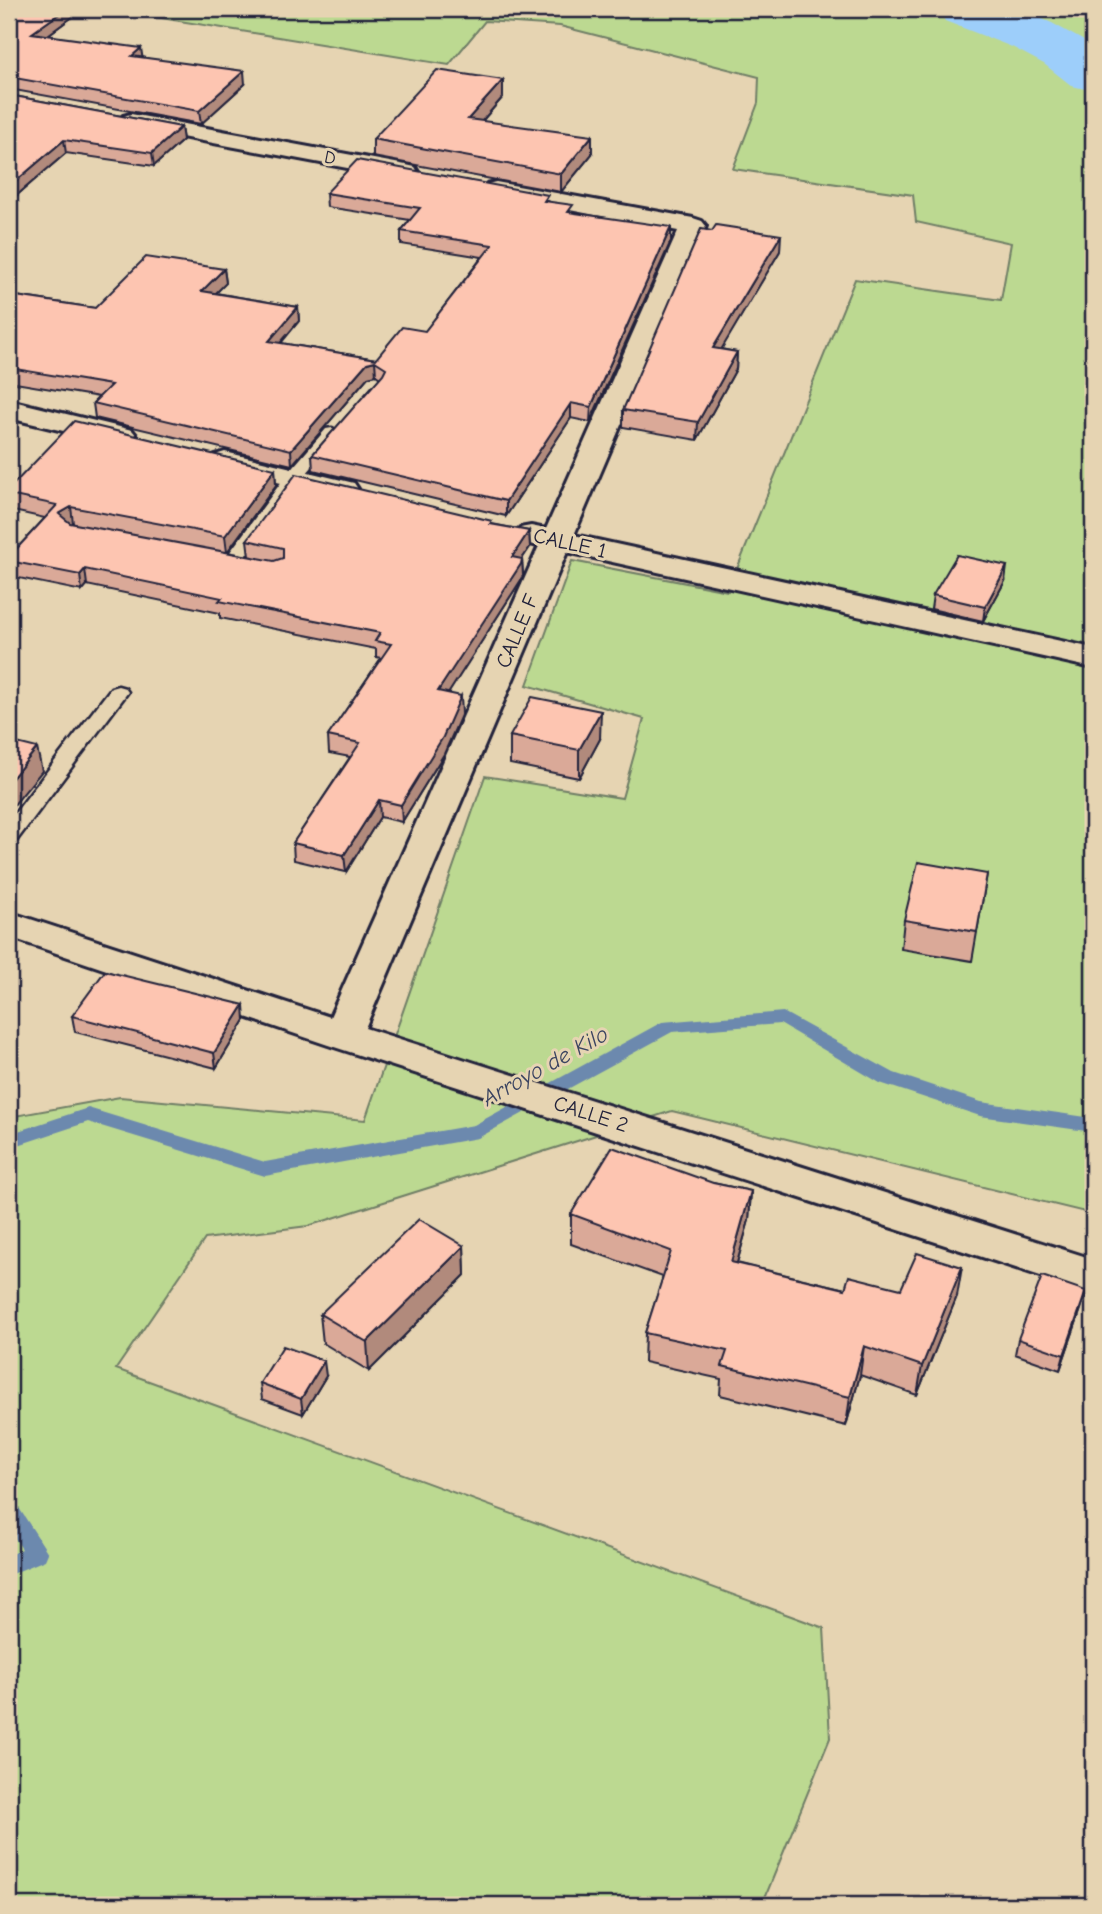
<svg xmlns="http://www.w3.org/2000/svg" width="1102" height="1914" font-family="'Comic Neue',sans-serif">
<rect width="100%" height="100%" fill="#e6d4b2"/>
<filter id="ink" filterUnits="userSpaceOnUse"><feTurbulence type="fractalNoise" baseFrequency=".0143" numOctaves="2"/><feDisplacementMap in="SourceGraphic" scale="14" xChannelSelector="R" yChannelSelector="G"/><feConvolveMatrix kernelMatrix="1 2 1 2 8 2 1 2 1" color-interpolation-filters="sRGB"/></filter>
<g filter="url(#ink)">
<path fill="#bcd991" stroke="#6f7e66" stroke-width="2" d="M 106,9 L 1093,9 L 1093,1210 L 1089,1213 L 672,1111 L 308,1226 L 205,1239 L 116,1369 L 824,1628 L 830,1738 L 762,1905 L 9,1905 L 9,1117 L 120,1097 L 365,1120 L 485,776 L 622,798 L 644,719 L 527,685 L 572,561 L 728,591 L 855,279 L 1001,300 L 1011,243 L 916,222 L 913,195 L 733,169 L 758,103 L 759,77 L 560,26 L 485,21 L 449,65 Z"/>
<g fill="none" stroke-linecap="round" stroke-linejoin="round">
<g fill="#6c89ae" fill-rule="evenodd">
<path d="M 783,1012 L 894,1073 L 981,1102 L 1093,1118 L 1093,1132 L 980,1116 L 880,1083 L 780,1024 L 672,1032 L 478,1138 L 265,1176 L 88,1122 L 9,1148 L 9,1134 L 88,1108 L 265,1162 L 474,1125 L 662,1022 Z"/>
<path d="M 9,1503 L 17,1505 L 48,1553 L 45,1560 L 9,1575 L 9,1555 L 22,1549 L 9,1530 Z"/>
</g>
<path fill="#9dcefa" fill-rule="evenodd" d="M 938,9 L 1019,9 L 1052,23 L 1093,46 L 1093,91 L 1072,86 L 1044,64 L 1012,47 L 945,21 Z"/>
<g stroke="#22223b" stroke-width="5">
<g id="service">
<path d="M 332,428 L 341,433 L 300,481 L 240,564 L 226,564 L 224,560 L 288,473 L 326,429 Z"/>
<path d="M 118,686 L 125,688 L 128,692 L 17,840 L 9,842 L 9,821 L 111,688 Z"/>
</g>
</g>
<g stroke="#22223b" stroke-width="6">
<g id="minor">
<path d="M 131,114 L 406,165 L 415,167 L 418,172 L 415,177 L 406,179 L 123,126 L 119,121 L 123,116 Z"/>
<path d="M 496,182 L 693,218 L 702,221 L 706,226 L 574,535 L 1093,648 L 1093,668 L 567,552 L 365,1028 L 1093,1259 L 1093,1293 L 328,1045 L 9,937 L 9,912 L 330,1017 L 539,546 L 520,542 L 516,535 L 520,528 L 531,526 L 546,529 L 678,231 L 487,194 L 484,189 L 487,184 Z"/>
<path d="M 9,400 L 132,430 L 137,436 L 132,442 L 122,445 L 9,418 Z"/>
<path d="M 225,452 L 354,483 L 358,489 L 354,495 L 343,498 L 215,467 L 210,461 L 215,455 Z"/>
</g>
</g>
<use href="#service" fill="#e6d4b2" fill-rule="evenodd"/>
<use href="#minor" fill="#e6d4b2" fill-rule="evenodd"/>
</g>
<g fill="#daa998" stroke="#22223b" stroke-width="2">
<path d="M 9,9 L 82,10 L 48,35 L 142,57 L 245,84 L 201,124 L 9,89 Z"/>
<path d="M 503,80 L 503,97 L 482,121 L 592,154 L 561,192 L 373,157 L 373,139 Z"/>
<path d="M 9,95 L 181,127 L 183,140 L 154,166 L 66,153 L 9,202 Z"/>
<path d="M 326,193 L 548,201 L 573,213 L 671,241 L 590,422 L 571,418 L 506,516 L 313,470 L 312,455 L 380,378 L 376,375 L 368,377 L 292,465 L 95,418 L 93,403 L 99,397 L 9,382 L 9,295 L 95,308 L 224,269 L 226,283 L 216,293 L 298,307 L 299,321 L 281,343 L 376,359 L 425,331 L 482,257 L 401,244 L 401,231 L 410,220 L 327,207 Z"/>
<path d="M 780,251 L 721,349 L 737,352 L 736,369 L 697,440 L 623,427 L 623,410 Z"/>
<path d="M 275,469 L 276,485 L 227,552 L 249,556 L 247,540 L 492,524 L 529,531 L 530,547 L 522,559 L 523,575 L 521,580 L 448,693 L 462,713 L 444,754 L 402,822 L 380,817 L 346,872 L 294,860 L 293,843 L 350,757 L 329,753 L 328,736 L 381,658 L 376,657 L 376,649 L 220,618 L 220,613 L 87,585 L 82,591 L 9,576 L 9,557 L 45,518 L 9,510 L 9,489 Z"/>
<path d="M 1005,581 L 983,621 L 931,609 L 933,595 Z"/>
<path d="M 510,736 L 600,739 L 579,778 L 510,764 Z"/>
<path d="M 987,874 L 972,961 L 901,949 L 904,920 Z"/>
<path d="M 72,1016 L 245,1020 L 216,1068 L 75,1032 Z"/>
<path d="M 713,1183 L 751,1191 L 749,1220 L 737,1263 L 845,1289 L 901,1289 L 957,1296 L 917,1395 L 860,1375 L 846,1426 L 720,1395 L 721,1379 L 644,1362 L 645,1333 L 663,1277 L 571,1244 L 571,1214 Z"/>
<path d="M 464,1246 L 465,1275 L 369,1371 L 323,1343 L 320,1314 Z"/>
<path d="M 1086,1291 L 1082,1306 L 1060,1370 L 1015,1354 L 1018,1339 Z"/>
<path d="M 326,1376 L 303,1414 L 262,1399 L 260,1383 Z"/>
</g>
<g fill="#b18a7c" stroke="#22223b" stroke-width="2">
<path d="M 66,9 L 82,9 L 82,10 L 34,45 L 32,33 Z"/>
<path d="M 141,48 L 143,61 L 132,56 Z"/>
<path d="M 244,71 L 245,84 L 201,124 L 199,111 Z"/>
<path d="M 503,80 L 503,97 L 468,137 L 468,119 Z"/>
<path d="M 181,127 L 183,140 L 154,166 L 152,153 Z"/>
<path d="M 592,136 L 592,154 L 561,192 L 561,174 Z"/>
<path d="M 64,140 L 66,153 L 9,202 L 9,187 Z"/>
<path d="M 671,227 L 671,241 L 590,422 L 591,407 Z"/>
<path d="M 781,235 L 780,251 L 712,365 L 713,348 Z"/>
<path d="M 224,269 L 226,283 L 204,305 L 202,291 Z"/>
<path d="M 298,307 L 299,321 L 270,355 L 269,341 Z"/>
<path d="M 737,352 L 736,369 L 697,440 L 698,422 Z"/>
<path d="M 375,361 L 376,375 L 368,377 L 292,465 L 291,450 L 367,363 Z"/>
<path d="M 571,403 L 571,418 L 506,516 L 506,501 Z"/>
<path d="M 275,469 L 276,485 L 227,552 L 225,536 Z"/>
<path d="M 71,507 L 73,523 L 62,530 L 59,514 Z"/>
<path d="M 529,531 L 530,547 L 512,574 L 512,557 Z"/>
<path d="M 522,559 L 523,575 L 521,580 L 439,708 L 438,691 Z"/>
<path d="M 1007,566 L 1005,581 L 983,621 L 985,607 Z"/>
<path d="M 85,569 L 87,585 L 82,591 L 80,575 Z"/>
<path d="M 461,696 L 462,713 L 444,754 L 402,822 L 401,805 Z"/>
<path d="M 601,711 L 600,739 L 579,778 L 579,750 Z"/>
<path d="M 37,748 L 42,771 L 9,811 L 9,782 Z"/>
<path d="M 379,800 L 380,817 L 346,872 L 344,855 Z"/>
<path d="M 9,944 L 12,960 L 9,964 Z"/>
<path d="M 244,1005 L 245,1020 L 216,1068 L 214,1053 Z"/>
<path d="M 751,1191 L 749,1220 L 729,1291 L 731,1262 Z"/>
<path d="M 464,1246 L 465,1275 L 369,1371 L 367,1342 Z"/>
<path d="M 962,1267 L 957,1296 L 917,1395 L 922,1366 Z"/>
<path d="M 1086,1291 L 1082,1306 L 1060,1370 L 1064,1355 Z"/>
<path d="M 864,1346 L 860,1375 L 846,1426 L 850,1397 Z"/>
<path d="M 324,1361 L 326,1376 L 303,1414 L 301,1399 Z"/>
</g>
<g fill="#fdc5b1" stroke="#22223b" stroke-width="2">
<path d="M 9,9 L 66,9 L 32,33 L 141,48 L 132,56 L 244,71 L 199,111 L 9,77 Z"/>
<path d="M 437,70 L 503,80 L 468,119 L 592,136 L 561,174 L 373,139 Z"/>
<path d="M 9,95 L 181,127 L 152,153 L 64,140 L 9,187 Z"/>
<path d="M 357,160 L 548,195 L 544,201 L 573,205 L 568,212 L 671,227 L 591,407 L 571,403 L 506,501 L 312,455 L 383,374 L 386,368 L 375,361 L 367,363 L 291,450 L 93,403 L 111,385 L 9,368 L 9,295 L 95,308 L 146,257 L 224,269 L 202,291 L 298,307 L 269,341 L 376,359 L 402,327 L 425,331 L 492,245 L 401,231 L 420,208 L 326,193 Z"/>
<path d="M 716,225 L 781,235 L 713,348 L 737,352 L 698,422 L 623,410 L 701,229 L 712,231 Z"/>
<path d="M 74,421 L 275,469 L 225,536 L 71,507 L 59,514 L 70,523 L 274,561 L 283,558 L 283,548 L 247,540 L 296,474 L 492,521 L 490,524 L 529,531 L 512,557 L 522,559 L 521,564 L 438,691 L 461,696 L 443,737 L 401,805 L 379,800 L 344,855 L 293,843 L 360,743 L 328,736 L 391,644 L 375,641 L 380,633 L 219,601 L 222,598 L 85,569 L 80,575 L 9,561 L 9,557 L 57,505 L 9,495 L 9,489 Z"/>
<path d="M 957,555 L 1007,566 L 985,607 L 933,595 Z"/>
<path d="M 532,697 L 601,711 L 579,750 L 510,736 Z"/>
<path d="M 9,741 L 37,748 L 9,782 Z"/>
<path d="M 918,862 L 987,874 L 977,932 L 904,920 Z"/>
<path d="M 105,971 L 244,1005 L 214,1053 L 72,1016 Z"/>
<path d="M 612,1147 L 713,1183 L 751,1191 L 731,1262 L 845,1289 L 849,1276 L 901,1289 L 917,1253 L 962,1267 L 922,1366 L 864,1346 L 850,1397 L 722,1366 L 727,1351 L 645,1333 L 671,1251 L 571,1214 Z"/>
<path d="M 419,1219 L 464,1246 L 367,1342 L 320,1314 Z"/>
<path d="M 1042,1276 L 1086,1291 L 1064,1355 L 1018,1339 Z"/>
<path d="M 283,1346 L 324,1361 L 301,1399 L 260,1383 Z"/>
</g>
</g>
<g text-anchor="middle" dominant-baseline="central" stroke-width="6" stroke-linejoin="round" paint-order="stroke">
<g font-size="18" fill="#22223b" stroke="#e6d4b2">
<text transform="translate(330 158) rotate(11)">D</text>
</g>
<g font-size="21" fill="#22223b" stroke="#e6d4b2">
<text transform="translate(570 543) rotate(13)">CALLE 1</text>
<text transform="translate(517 631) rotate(-67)">CALLE F</text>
<text transform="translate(591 1114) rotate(18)">CALLE 2</text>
</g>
<g font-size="23" font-style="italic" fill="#3b4461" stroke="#e6d4b2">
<text transform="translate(545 1066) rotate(-29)">Arroyo de Kilo</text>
</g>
</g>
<rect width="1102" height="1914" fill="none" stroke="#e6d4b2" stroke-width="35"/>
<rect x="18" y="18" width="1067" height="1879" fill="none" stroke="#22223b" stroke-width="2.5" filter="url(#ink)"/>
</svg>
